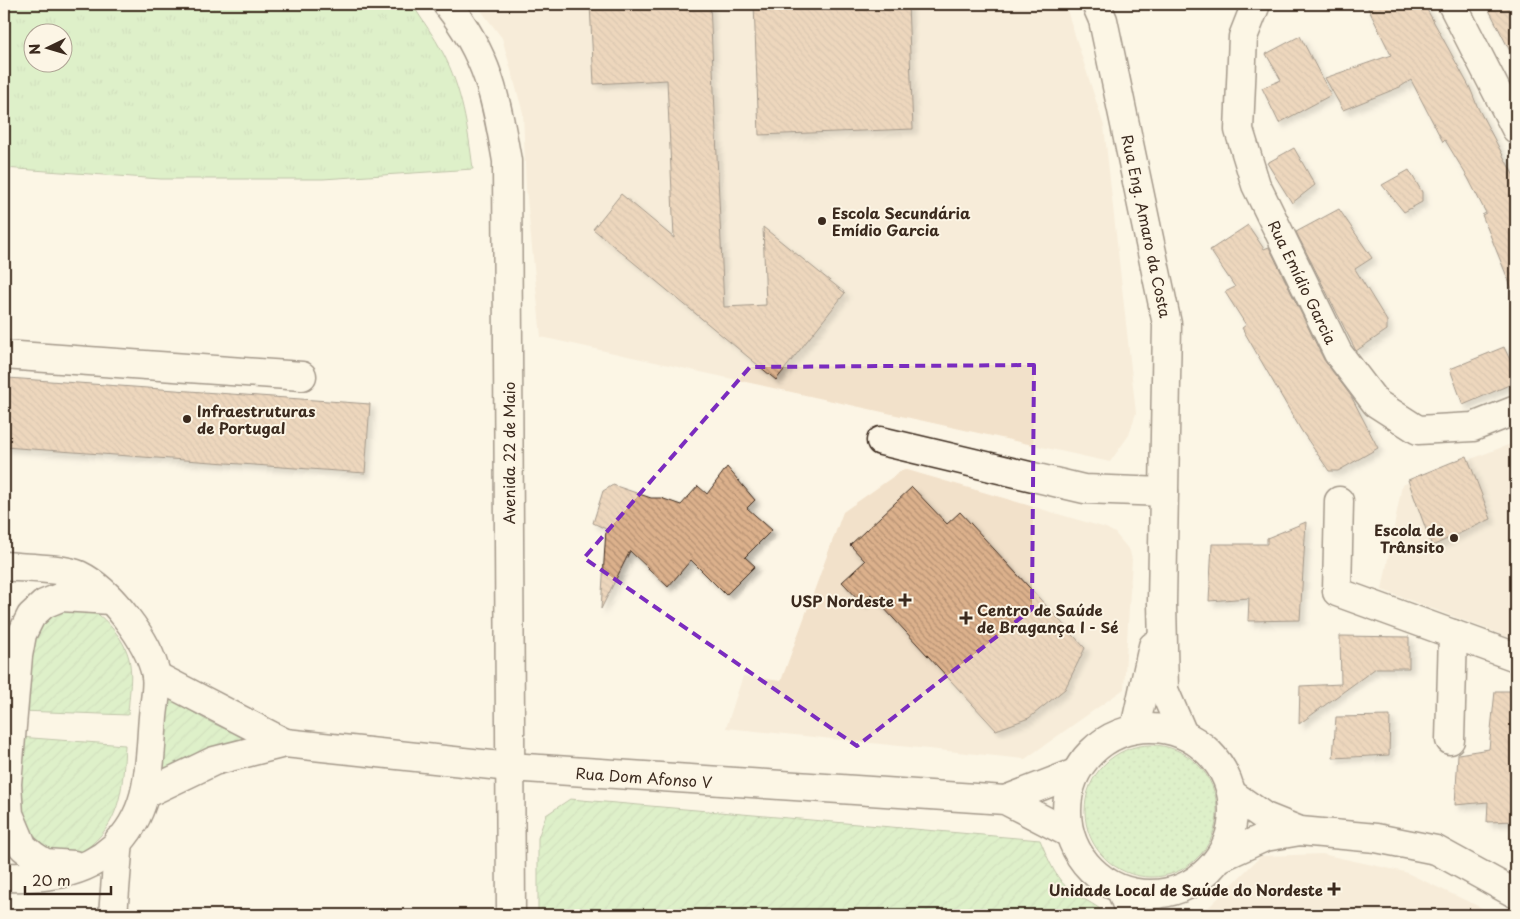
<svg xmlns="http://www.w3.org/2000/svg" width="1520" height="919" font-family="'Playpen Sans',sans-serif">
<defs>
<pattern id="grass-dots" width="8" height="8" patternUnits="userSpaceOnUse" patternTransform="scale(1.25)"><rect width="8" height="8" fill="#bae8a7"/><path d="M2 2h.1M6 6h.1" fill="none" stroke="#a1c78f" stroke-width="1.8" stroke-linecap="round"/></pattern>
<pattern id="park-tufts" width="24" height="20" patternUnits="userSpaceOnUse" patternTransform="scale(1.25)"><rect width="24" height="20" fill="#bae8a7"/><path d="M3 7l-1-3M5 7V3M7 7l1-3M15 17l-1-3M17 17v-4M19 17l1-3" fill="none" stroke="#a1c78f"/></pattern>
<pattern id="garden-furrows" width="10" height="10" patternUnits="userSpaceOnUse" patternTransform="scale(1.25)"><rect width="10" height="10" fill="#bae8a7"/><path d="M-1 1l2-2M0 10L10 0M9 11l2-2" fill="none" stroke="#a1c78f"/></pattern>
<pattern id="building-back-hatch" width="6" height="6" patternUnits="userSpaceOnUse" patternTransform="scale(1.25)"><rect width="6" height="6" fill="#dcb18c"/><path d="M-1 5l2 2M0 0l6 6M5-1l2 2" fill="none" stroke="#b49072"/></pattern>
<filter id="shadow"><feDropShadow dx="4.5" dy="4.5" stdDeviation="2.5" flood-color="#0004"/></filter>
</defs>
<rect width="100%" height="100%" fill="#fcf5e5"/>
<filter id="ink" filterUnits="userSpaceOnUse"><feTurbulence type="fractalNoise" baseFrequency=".02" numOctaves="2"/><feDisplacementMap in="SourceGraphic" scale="10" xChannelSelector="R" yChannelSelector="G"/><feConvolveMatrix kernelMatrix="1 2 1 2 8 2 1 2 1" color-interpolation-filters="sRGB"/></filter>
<g filter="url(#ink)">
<g fill="#f2e1ca">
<path d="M 476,4 L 1065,4 L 1104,126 L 1136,413 L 1129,435 L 1110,462 L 541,337 L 526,188 L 523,113 L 502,38 Z"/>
<path d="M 1516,442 L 1516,640 L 1382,590 L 1402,485 Z"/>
<path d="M 904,469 L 1106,528 L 1115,533 L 1130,551 L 1132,560 L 1124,689 L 1025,759 L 726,728 L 743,676 L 781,681 L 843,512 Z"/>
<path d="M 1322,854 L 1405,872 L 1497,915 L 1195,915 L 1210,906 L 1261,856 Z"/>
</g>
<circle fill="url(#grass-dots)" stroke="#7a8962" cx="1151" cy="811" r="66"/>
<path fill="url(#park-tufts)" stroke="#7a8962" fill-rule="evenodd" d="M 4,4 L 412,4 C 422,20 434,36 443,53 C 462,89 468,129 473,169 L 323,179 L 161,179 L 4,168 ZM 32,32 L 62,32 L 62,62 L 32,62 Z"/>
<g fill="url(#garden-furrows)" stroke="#7a8962">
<path d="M 57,609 C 66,609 79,607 88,610 C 98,612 106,621 112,628 C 138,658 130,678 128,715 L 21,711 L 27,658 L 41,622 Z"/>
<path d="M 162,687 C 192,717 227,733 269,742 L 206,750 L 156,774 Z"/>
<path d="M 19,737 L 125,745 C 123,783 122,819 91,845 C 85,850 78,856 70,856 C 62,856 52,853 43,852 L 21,824 Z"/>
<path d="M 570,799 L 1040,840 C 1048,858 1056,882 1074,893 C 1086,901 1097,905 1107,915 L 538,915 L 538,838 L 546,815 Z"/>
</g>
<g fill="url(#building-back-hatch)" stroke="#3b2a1e" filter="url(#shadow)">
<path d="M 590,4 L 710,4 L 724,307 L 766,305 L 763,227 L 845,293 L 776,380 L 593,229 L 621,194 L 674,238 L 667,80 L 594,84 Z"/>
<path d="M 754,4 L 908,4 L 913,129 L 759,135 Z"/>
<path d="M 1366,4 L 1424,4 L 1470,88 L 1478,108 L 1516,180 L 1516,294 L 1514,294 L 1482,215 L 1486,213 L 1468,178 L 1445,140 L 1443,142 L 1411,80 L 1400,87 L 1343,110 L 1325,78 L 1391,55 Z"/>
<path d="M 1486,4 L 1516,4 L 1516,63 Z"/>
<path d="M 1300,36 L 1331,95 L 1279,123 L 1262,88 L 1281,80 L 1266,54 Z"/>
<path d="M 1294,148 L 1315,185 L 1292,203 L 1267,163 Z"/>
<path d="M 1409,170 L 1422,192 L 1422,202 L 1404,212 L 1382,185 Z"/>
<path d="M 1339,209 L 1372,258 L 1355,269 L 1387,321 L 1387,330 L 1356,351 L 1296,232 Z"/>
<path d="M 1248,225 L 1264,249 L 1269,247 L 1324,360 L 1351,396 L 1378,448 L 1338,471 L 1329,471 L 1301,430 L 1242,328 L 1246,325 L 1225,292 L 1235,287 L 1210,250 Z"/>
<path d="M 1504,347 L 1516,373 L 1516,382 L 1463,405 L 1450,369 Z"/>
<path d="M 8,378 L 370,404 L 365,473 L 4,447 Z"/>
<path d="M 1467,456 L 1491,519 L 1432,546 L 1408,480 Z"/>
<path d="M 727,467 L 755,500 L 747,508 L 772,530 L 745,557 L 755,566 L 726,595 L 691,560 L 668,587 L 630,551 L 601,609 L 606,529 L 593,523 L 603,491 L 613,485 L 651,498 L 661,498 L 681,505 L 698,486 L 707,494 Z"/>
<path d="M 912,487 L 947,524 L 960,512 L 1085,648 L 1065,689 L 1029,718 L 996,730 L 871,594 L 862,603 L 842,582 L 865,561 L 850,545 Z"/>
<path d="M 1306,522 L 1300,620 L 1248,621 L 1249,598 L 1209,601 L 1212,544 L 1267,544 L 1267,538 Z"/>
<path d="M 1340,636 L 1409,637 L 1409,668 L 1376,668 L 1299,724 L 1300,686 L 1341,684 Z"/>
<path d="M 1495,691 L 1516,691 L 1516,821 L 1487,822 L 1488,802 L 1455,805 L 1458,754 L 1489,749 Z"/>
<path d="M 1390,716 L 1389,755 L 1333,758 L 1336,717 Z"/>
</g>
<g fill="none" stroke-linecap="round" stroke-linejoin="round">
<g stroke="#3b2a1e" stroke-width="31">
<g id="minor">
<path d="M 447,4 C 488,55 496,98 507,161 L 511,915"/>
<path d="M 1096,4 L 1103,20 L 1167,324 L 1162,603 L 1164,690 L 1183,734"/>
<path d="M 1256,4 L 1243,37 L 1239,130 L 1256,185 L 1338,353 L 1376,403 L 1418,430 L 1473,427 L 1516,410"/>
<path d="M 1452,4 L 1516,129"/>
<path d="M 4,355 L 302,376"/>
<path d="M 881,441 L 1084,489 L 1164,492"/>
<path d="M 1339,501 L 1337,592 L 1516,657"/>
<path d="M 4,566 C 23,568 63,568 79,575 C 110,590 149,641 156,675 C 158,688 154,704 153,717 C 149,765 152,811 114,847 C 83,876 43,878 4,877"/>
<path d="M 156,676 L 285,743"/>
<circle cx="1150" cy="811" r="83"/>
<path d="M 1135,728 L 1153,646"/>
<path d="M 1450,740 L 1453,634"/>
<path d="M 147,793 L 214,761 L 285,743 L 510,767 L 1005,800 L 1069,833"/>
<path d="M 1232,794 L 1265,817 L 1300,831 L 1376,838 L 1436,850 L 1516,894"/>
<path d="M 1005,800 L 1075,773"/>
<path d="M 1219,858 L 1265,837 L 1300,831"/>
<path d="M 74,865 L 45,863 L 34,856 L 23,847 L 9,814 L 7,784 L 18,656 L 22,634 L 31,616 L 44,604 L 61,597 L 111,600"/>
<path d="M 1121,890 L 1131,915"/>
<path d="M 113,915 L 119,840"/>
</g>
</g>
<use href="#minor" stroke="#fcf5e5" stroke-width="28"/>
</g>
</g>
<path d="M0 0H1520V919H0ZM 1034,365 L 1032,609 L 857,746 L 584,558 L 750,367 Z" fill="#fcf5e5" fill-opacity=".55" fill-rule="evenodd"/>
<path fill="none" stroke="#7b2cbf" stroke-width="4" stroke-dasharray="10 6" stroke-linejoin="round" d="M 1034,365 L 1032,609 L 857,746 L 584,558 L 750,367 Z"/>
<g fill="#3b2a1e" stroke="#fcf5e5" stroke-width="2">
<circle cx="822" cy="221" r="5"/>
<circle cx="187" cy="419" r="5"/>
<circle cx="1454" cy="538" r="5"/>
<path d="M902.5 592.5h5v5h5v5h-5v5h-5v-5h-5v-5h5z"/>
<path d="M963.5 610.5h5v5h5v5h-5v5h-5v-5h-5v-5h5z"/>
<path d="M1331.5 881.5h5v5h5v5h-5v5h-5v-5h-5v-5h5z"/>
</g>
<g text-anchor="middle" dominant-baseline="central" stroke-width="4" stroke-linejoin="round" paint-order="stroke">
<g font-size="15" font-weight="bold" fill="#3b2a1e" stroke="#fcf5e5" text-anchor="start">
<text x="832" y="212">Escola Secundária<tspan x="832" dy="17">Emídio Garcia</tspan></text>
<text x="197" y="410">Infraestruturas<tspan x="197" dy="17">de Portugal</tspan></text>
<text x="1444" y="529" text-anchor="end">Escola de<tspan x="1444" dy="17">Trânsito</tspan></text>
<text x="894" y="600" text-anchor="end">USP Nordeste</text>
<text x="977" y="609">Centro de Saúde<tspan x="977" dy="17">de Bragança I - Sé</tspan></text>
<text x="1323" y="889" text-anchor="end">Unidade Local de Saúde do Nordeste</text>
</g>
<g font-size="15" fill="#3b2a1e" stroke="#fcf5e5">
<text transform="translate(1147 226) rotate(78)">Rua Eng. Amaro da Costa</text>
<text transform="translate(1303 282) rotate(64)">Rua Emídio Garcia</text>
<text transform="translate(508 453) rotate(-90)">Avenida 22 de Maio</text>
<text transform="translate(644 777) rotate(4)">Rua Dom Afonso V</text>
</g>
</g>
<rect width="1520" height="919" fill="none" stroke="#fcf5e5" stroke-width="20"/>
<rect x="10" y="10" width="1500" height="899" fill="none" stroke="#3b2a1e" stroke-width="2" filter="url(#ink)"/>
<g transform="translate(48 48) rotate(265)"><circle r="24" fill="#fcf5e5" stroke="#afa495"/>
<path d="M0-4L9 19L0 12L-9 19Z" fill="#3b2a1e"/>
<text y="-8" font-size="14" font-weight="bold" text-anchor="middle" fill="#3b2a1e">N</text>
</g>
<path d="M25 886v8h86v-8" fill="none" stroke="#3b2a1e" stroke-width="2.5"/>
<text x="32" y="886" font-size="15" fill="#3b2a1e" stroke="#fcf5e5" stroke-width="4" paint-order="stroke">20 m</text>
</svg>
